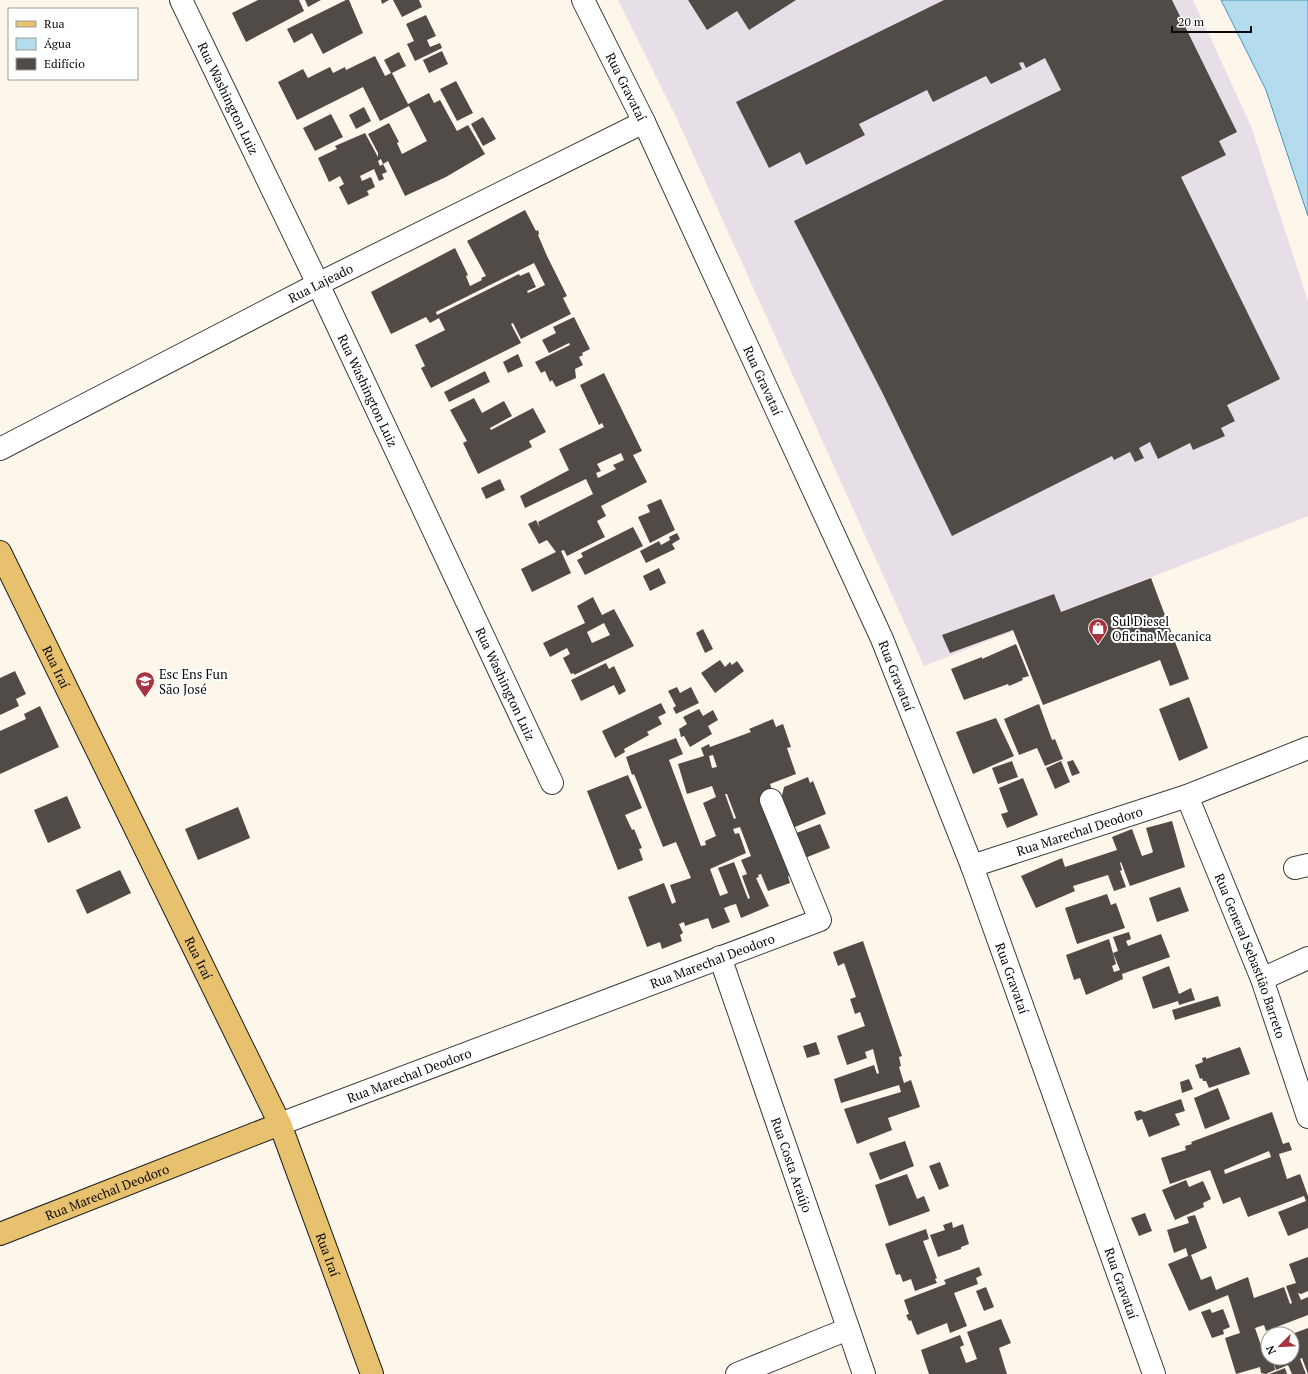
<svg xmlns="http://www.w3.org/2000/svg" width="1308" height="1374" font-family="'PT Serif',serif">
<rect width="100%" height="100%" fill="#fcf7ea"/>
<path fill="#e7dfe8" d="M 618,0 L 1193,0 L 1251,126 L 1308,301 L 1308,516 L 924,666 L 678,121 Z"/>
<path fill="#b5dcee" stroke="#4595bc" d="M 1221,0 L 1308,0 L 1308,216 L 1266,90 Z"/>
<g fill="#514b48" fill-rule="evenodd">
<path d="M 258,0 L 299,0 L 304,11 L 246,42 L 232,13 Z"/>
<path d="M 305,0 L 321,0 L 308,7 Z"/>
<path d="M 346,0 L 349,0 L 363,33 L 323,54 L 312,33 L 294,43 L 287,29 Z"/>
<path d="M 381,0 L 389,0 L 382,4 Z"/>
<path d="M 393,0 L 419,0 L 422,7 L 402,17 Z"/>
<path d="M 688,0 L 796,0 L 749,30 L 737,11 L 707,30 Z"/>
<path d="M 944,0 L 1172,0 L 1237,132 L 1219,141 L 1226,155 L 1181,177 L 1280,379 L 1227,405 L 1235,421 L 1221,428 L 1225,436 L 1216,440 L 1193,450 L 1190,443 L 1158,459 L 1150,442 L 1139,448 L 1144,458 L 1135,462 L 1130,452 L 1114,460 L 1112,456 L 952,536 L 882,392 L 794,221 L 1061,90 L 1045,58 L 1026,68 L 1023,62 L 1019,63 L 1022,69 L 991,84 L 986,76 L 933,102 L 927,90 L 859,124 L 865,135 L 806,165 L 800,152 L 769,168 L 736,102 Z"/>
<path d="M 426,15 L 436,36 L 427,40 L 430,47 L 440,43 L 442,48 L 415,61 L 407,44 L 414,41 L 406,24 Z"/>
<path d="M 442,51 L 448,64 L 429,73 L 423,60 Z"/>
<path d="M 399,52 L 406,66 L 392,73 L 408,104 L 429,93 L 434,103 L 440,100 L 457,131 L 468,125 L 485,154 L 446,177 L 405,196 L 388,161 L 383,164 L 387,172 L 382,174 L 384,179 L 379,181 L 374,169 L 360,176 L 362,181 L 371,177 L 375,187 L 367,191 L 369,195 L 348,205 L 339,187 L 344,184 L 340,176 L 329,182 L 318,158 L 337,149 L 335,146 L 365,133 L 378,157 L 378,153 L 368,134 L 389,123 L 399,142 L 397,143 L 402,154 L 427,141 L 409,106 L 380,121 L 363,87 L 297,120 L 278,82 L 303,69 L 308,78 L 330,67 L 333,73 L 345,67 L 346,70 L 375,56 L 385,76 L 391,73 L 384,60 ZM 381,159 L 383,164 L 380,166 L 378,161 Z"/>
<path d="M 456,81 L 473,113 L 457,121 L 440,89 Z"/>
<path d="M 364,107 L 371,121 L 356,129 L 349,115 Z"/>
<path d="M 331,114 L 343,137 L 315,151 L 303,128 Z"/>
<path d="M 483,117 L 496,139 L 483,146 L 471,124 Z"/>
<path d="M 525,210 L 536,231 L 538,230 L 539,234 L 538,235 L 547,256 L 567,296 L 563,298 L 571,314 L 521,339 L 513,323 L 511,324 L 521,343 L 431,388 L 421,368 L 425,366 L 415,345 L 445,330 L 439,318 L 430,323 L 426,317 L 391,334 L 371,292 L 455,248 L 468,275 L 466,276 L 470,286 L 482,280 L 481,278 L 486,276 L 467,241 ZM 534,263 L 545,285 L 528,293 L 527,291 L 536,287 L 529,272 L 520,276 L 519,274 L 437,315 L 436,312 Z"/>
<path d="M 574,317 L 590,349 L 582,353 L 583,355 L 579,357 L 583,365 L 575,369 L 576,378 L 556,387 L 552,380 L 550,382 L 545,371 L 541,373 L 535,362 L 570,345 L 569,343 L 549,353 L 542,340 L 556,333 L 553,327 Z"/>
<path d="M 518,354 L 523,366 L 508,373 L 503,362 Z"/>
<path d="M 485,371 L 490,382 L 449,402 L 444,392 Z"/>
<path d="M 604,373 L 642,451 L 633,455 L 647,482 L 601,506 L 606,516 L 597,521 L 605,537 L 567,556 L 564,550 L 561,551 L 571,573 L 532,592 L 521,569 L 556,552 L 547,540 L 539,544 L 528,524 L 536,520 L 540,528 L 538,522 L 593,494 L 586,479 L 525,508 L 520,496 L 569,470 L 559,449 L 604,427 L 602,423 L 599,425 L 580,385 ZM 621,453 L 624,460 L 613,465 L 616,469 L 598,478 L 596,473 L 601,471 L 597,464 Z"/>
<path d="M 474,398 L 482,413 L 504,401 L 512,416 L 490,428 L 491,430 L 533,408 L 546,432 L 529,441 L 532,447 L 478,474 L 463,443 L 467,441 L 450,410 Z"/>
<path d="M 500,479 L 505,490 L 486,499 L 481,488 Z"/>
<path d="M 661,499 L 675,530 L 650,543 L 638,517 L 650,512 L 647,505 Z"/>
<path d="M 633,527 L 643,546 L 585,575 L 577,560 L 583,557 L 581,553 Z"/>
<path d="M 677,533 L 680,539 L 672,544 L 675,549 L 646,563 L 640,551 L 659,541 L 661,545 L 670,540 L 669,537 Z"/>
<path d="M 659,568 L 666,583 L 650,591 L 643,576 Z"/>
<path d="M 1151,578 L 1189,679 L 1170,686 L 1160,660 L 1043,705 L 1013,630 L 950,653 L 942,635 L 1054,594 L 1061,612 Z"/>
<path d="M 593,597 L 602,615 L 614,609 L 634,646 L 574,675 L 574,673 L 571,674 L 563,658 L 570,654 L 567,648 L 550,657 L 543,643 L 585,623 L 577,606 ZM 604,623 L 610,635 L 592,643 L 587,632 Z"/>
<path d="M 703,629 L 713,649 L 705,653 L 696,633 Z"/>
<path d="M 1016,644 L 1029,676 L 1022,678 L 1023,680 L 1009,686 L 1008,684 L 964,700 L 951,669 L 982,657 L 982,659 Z"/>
<path d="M 720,660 L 725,667 L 730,662 L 732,665 L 737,661 L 744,671 L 715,693 L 701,673 Z"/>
<path d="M 606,663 L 609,669 L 614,666 L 626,691 L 619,695 L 614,685 L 581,701 L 571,680 Z"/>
<path d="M 15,671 L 26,694 L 16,699 L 19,706 L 0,715 L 0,678 Z"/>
<path d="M 677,687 L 680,693 L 691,687 L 699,703 L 676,714 L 673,708 L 676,706 L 668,691 Z"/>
<path d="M 1189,697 L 1208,748 L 1179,761 L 1159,709 Z"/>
<path d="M 661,703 L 666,713 L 658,717 L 662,724 L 647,732 L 649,735 L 624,749 L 625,752 L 615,758 L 602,731 Z"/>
<path d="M 1039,704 L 1052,740 L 1055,739 L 1063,759 L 1045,766 L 1037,748 L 1019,755 L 1004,719 Z"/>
<path d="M 40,706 L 59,747 L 0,774 L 0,731 L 26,719 L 24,714 Z"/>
<path d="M 699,709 L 703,716 L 713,710 L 718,720 L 708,726 L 712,734 L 690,747 L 684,736 L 681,737 L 679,729 L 687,724 L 683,717 Z"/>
<path d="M 996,718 L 1014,756 L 973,774 L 956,732 Z"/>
<path d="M 773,719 L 776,727 L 783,724 L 791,747 L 787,748 L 796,774 L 770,784 L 773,793 L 774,823 L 769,824 L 790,876 L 788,876 L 790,883 L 768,891 L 761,874 L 758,875 L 759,877 L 756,878 L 769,906 L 741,918 L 736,904 L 732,905 L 724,908 L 730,922 L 712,929 L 708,918 L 685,926 L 684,922 L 679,924 L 683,933 L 680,935 L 682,941 L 662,949 L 660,942 L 647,947 L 628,897 L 664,883 L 672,904 L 676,902 L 670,885 L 691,878 L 676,842 L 663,847 L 634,774 L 632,775 L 626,757 L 676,738 L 683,754 L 669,760 L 701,846 L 706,845 L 705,841 L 716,836 L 703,803 L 716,797 L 712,786 L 687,794 L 678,764 L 704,756 L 701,748 L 709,744 L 710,747 L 751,732 L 749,729 ZM 713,755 L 717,767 L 712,768 L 709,756 ZM 725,794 L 727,794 L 736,818 L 734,819 ZM 740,827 L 751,856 L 741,860 L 747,874 L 742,876 L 750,898 L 748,899 L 734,862 L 718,868 L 728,893 L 720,896 L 710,869 L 746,853 L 739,833 L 735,834 L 733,829 Z"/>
<path d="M 1073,760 L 1080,773 L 1072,776 L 1067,762 Z"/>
<path d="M 1012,761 L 1018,777 L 998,784 L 992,768 Z"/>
<path d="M 1061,761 L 1070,782 L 1055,789 L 1046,768 Z"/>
<path d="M 628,775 L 642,808 L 625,815 L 632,830 L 634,829 L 642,848 L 639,849 L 643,860 L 618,870 L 587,791 Z"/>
<path d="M 808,777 L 810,783 L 813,781 L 826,814 L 790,829 L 780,804 L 784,787 Z"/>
<path d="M 1023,778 L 1038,815 L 1007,828 L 1001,814 L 1008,812 L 999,788 Z"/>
<path d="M 67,796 L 81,828 L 48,843 L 34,810 Z"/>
<path d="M 238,807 L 250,838 L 198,860 L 185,829 Z"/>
<path d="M 1172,821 L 1185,867 L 1130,886 L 1121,862 L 1120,863 L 1122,870 L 1120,871 L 1126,887 L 1114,891 L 1108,875 L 1073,886 L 1075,891 L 1036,908 L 1021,876 L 1062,858 L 1065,867 L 1117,850 L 1112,837 L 1132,829 L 1142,856 L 1151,853 L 1153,852 L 1146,828 Z"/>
<path d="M 820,824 L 830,848 L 805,858 L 791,835 Z"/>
<path d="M 120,870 L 131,893 L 87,914 L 76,890 Z"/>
<path d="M 1180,887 L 1189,911 L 1157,922 L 1149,898 Z"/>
<path d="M 1107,894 L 1111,905 L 1116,903 L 1125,928 L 1077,944 L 1065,908 Z"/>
<path d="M 1129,932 L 1131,939 L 1126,941 L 1128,946 L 1161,934 L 1170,957 L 1122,974 L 1123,979 L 1086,995 L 1080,978 L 1074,980 L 1066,955 L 1109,939 L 1116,964 L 1112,966 L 1114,972 L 1120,970 L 1113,953 L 1118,951 L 1113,937 Z"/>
<path d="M 863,941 L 902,1056 L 899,1057 L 901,1066 L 899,1067 L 904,1083 L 911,1080 L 920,1107 L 888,1118 L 892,1130 L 857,1144 L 844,1109 L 901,1092 L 899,1085 L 841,1103 L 834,1079 L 874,1065 L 877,1074 L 879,1073 L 873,1049 L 865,1052 L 867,1058 L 847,1065 L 837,1036 L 865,1026 L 860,1012 L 855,1014 L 850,999 L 856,997 L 844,963 L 838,966 L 833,952 Z"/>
<path d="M 1169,966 L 1179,994 L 1191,988 L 1195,1000 L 1179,1005 L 1178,1001 L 1153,1009 L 1142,977 Z"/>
<path d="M 1218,996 L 1221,1006 L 1175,1020 L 1172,1010 Z"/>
<path d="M 816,1042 L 820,1054 L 807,1058 L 803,1046 Z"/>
<path d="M 1240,1047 L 1250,1074 L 1209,1088 L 1206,1081 L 1203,1081 L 1202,1078 L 1200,1079 L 1195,1065 L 1203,1062 L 1202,1058 L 1206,1057 L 1206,1059 Z"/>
<path d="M 1189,1079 L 1193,1089 L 1182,1093 L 1180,1082 Z"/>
<path d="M 1218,1088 L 1230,1119 L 1205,1129 L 1194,1098 Z"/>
<path d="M 1181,1099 L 1185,1111 L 1175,1114 L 1180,1125 L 1149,1137 L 1142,1119 L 1137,1121 L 1134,1112 L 1140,1110 L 1144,1112 Z"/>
<path d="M 1272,1112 L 1283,1144 L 1289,1142 L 1292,1150 L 1279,1154 L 1287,1179 L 1300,1174 L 1308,1196 L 1308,1228 L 1288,1236 L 1278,1212 L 1306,1201 L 1304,1196 L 1248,1217 L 1240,1197 L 1223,1204 L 1210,1170 L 1170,1184 L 1161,1158 L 1186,1150 L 1185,1146 L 1192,1144 L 1191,1142 ZM 1269,1151 L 1271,1157 L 1225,1174 L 1224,1170 Z"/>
<path d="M 905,1141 L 914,1166 L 880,1180 L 869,1153 Z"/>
<path d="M 940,1162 L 949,1186 L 939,1190 L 929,1166 Z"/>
<path d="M 907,1174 L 917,1199 L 924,1196 L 930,1211 L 889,1226 L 875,1185 Z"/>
<path d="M 1186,1180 L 1189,1187 L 1203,1181 L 1211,1199 L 1203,1203 L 1204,1207 L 1175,1220 L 1162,1190 Z"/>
<path d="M 1145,1213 L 1152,1231 L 1139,1236 L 1131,1218 Z"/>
<path d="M 1195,1215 L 1207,1248 L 1191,1255 L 1201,1280 L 1211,1276 L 1216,1290 L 1248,1277 L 1254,1298 L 1284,1287 L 1290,1304 L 1292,1303 L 1286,1286 L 1296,1283 L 1289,1264 L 1308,1257 L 1308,1291 L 1301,1294 L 1298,1293 L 1301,1300 L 1308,1297 L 1308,1315 L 1266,1331 L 1264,1325 L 1255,1328 L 1265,1357 L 1268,1356 L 1268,1358 L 1292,1358 L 1292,1334 L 1308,1328 L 1308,1374 L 1302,1358 L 1300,1359 L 1306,1374 L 1292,1374 L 1288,1365 L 1276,1370 L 1274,1363 L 1275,1370 L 1266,1374 L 1261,1373 L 1260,1367 L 1236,1374 L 1225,1338 L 1240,1333 L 1228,1295 L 1189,1311 L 1168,1264 L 1188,1256 L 1186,1248 L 1174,1253 L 1167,1230 L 1189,1223 L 1187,1217 Z"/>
<path d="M 952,1222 L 953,1228 L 963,1224 L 969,1244 L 961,1247 L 961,1249 L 938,1257 L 930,1235 L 945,1230 L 943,1225 Z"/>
<path d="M 926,1229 L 929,1239 L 923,1241 L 937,1278 L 935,1279 L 937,1283 L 915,1291 L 911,1279 L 903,1282 L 900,1274 L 896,1275 L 885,1244 Z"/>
<path d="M 979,1267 L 982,1275 L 976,1278 L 978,1284 L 954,1293 L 967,1326 L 950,1333 L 947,1323 L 917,1335 L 911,1320 L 909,1321 L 906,1315 L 909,1314 L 904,1300 L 946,1284 L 944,1280 Z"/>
<path d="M 986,1287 L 994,1307 L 984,1311 L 976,1291 Z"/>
<path d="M 1210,1309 L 1212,1313 L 1223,1309 L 1230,1327 L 1223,1330 L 1224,1334 L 1212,1338 L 1201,1312 Z"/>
<path d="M 1001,1319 L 1011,1343 L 999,1348 L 1007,1374 L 929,1374 L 921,1350 L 960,1335 L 964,1345 L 960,1347 L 966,1363 L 977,1359 L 967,1332 Z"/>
<path d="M 1288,1328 L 1290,1334 L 1271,1334 Z"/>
<path d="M 1285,1368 L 1287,1374 L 1269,1374 Z"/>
</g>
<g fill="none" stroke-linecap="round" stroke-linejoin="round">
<g stroke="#3d3d3d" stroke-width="24">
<g id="minor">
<path id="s1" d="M 181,0 L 318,284 L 552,783"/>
<path id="s2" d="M 583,0 L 644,122 L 882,639 L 972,866 L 1154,1374"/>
<path id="s3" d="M 0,449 L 318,284 L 644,122"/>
<path id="s4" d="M 1187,796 L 1262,979 L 1308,1117"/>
<path id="s5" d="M 972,866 L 1187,796 L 1308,748"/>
<path d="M 1295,868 L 1308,865"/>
<path id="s6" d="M 720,957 L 864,1374"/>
<path d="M 1262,979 L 1308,958"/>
<path id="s7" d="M 280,1124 L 820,920 L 771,800"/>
<path d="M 737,1374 L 848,1329"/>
</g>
</g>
<g stroke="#1b1b1b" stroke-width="24">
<g id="major">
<path id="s8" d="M 0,552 L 280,1124 L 372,1374"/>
<path id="s9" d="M 0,1234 L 280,1124"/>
</g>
</g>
<use href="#minor" stroke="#fff" stroke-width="22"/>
<use href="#major" stroke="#e8c16f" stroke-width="22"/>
</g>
<defs>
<g id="shop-pin" transform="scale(1)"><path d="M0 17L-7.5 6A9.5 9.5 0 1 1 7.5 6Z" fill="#a83442" stroke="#fff"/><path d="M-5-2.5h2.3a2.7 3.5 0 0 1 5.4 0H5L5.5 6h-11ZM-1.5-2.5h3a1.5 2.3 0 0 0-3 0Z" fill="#fff"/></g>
<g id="school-pin" transform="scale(1)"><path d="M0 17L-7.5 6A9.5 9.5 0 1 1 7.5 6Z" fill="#a83442" stroke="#fff"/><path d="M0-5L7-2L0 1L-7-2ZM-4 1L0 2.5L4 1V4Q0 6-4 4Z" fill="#fff"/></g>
</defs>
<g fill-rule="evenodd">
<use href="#shop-pin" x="1098" y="628"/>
<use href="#school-pin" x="145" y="681"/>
</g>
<g text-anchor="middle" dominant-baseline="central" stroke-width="4" stroke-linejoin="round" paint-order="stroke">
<g font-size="13" fill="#0a0a0a" stroke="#fff">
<text stroke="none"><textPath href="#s2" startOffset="97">Rua Gravataí</textPath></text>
<text stroke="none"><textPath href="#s1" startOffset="109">Rua Washington Luiz</textPath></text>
<text stroke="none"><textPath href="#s3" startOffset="361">Rua Lajeado</textPath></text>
<text stroke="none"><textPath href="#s2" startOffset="421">Rua Gravataí</textPath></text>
<text stroke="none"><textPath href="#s1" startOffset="433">Rua Washington Luiz</textPath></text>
<text stroke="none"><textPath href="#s8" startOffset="128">Rua Iraí</textPath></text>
<text stroke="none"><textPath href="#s2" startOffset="745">Rua Gravataí</textPath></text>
<text stroke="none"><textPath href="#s1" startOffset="757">Rua Washington Luiz</textPath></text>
<text stroke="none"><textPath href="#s5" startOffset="113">Rua Marechal Deodoro</textPath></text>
<text stroke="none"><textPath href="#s4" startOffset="172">Rua General Sebastião Barreto</textPath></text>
<text stroke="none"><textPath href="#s8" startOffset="452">Rua Iraí</textPath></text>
<text stroke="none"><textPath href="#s7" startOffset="462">Rua Marechal Deodoro</textPath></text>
<text stroke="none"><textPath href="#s2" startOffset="1069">Rua Gravataí</textPath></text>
<text stroke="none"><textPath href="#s7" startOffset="138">Rua Marechal Deodoro</textPath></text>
<text stroke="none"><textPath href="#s6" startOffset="220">Rua Costa Araújo</textPath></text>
<text stroke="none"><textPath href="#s9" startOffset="115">Rua Marechal Deodoro</textPath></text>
<text stroke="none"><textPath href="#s8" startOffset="776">Rua Iraí</textPath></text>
<text stroke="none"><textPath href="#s2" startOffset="1393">Rua Gravataí</textPath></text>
</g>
<g font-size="13" fill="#0a0a0a" stroke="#fff" text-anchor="start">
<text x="1112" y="621">Sul Diesel<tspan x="1112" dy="15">Oficina Mecanica</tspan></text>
<text x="159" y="674">Esc Ens Fun<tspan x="159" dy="15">São José</tspan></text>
</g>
</g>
<rect x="8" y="8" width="130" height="72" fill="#ffffff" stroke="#9d9d9d"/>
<rect x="16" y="21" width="20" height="6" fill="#e8c16f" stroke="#9d9d9d"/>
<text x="44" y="28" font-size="12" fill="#0a0a0a">Rua</text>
<rect x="16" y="38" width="20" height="12" fill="#b5dcee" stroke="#9d9d9d"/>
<text x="44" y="48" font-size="12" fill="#0a0a0a">Água</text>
<rect x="16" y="58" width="20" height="12" fill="#514b48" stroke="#9d9d9d"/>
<text x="44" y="68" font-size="12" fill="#0a0a0a">Edifício</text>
<g transform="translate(1280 1346) rotate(246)"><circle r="19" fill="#ffffff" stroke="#9d9d9d"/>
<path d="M0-3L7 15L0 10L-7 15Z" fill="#a83442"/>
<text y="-6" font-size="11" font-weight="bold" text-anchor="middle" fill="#0a0a0a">N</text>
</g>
<path d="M1172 26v6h79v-6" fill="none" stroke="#0a0a0a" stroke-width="2"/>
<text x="1178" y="26" font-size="12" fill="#0a0a0a" stroke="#ffffff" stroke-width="3" paint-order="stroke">20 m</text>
</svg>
